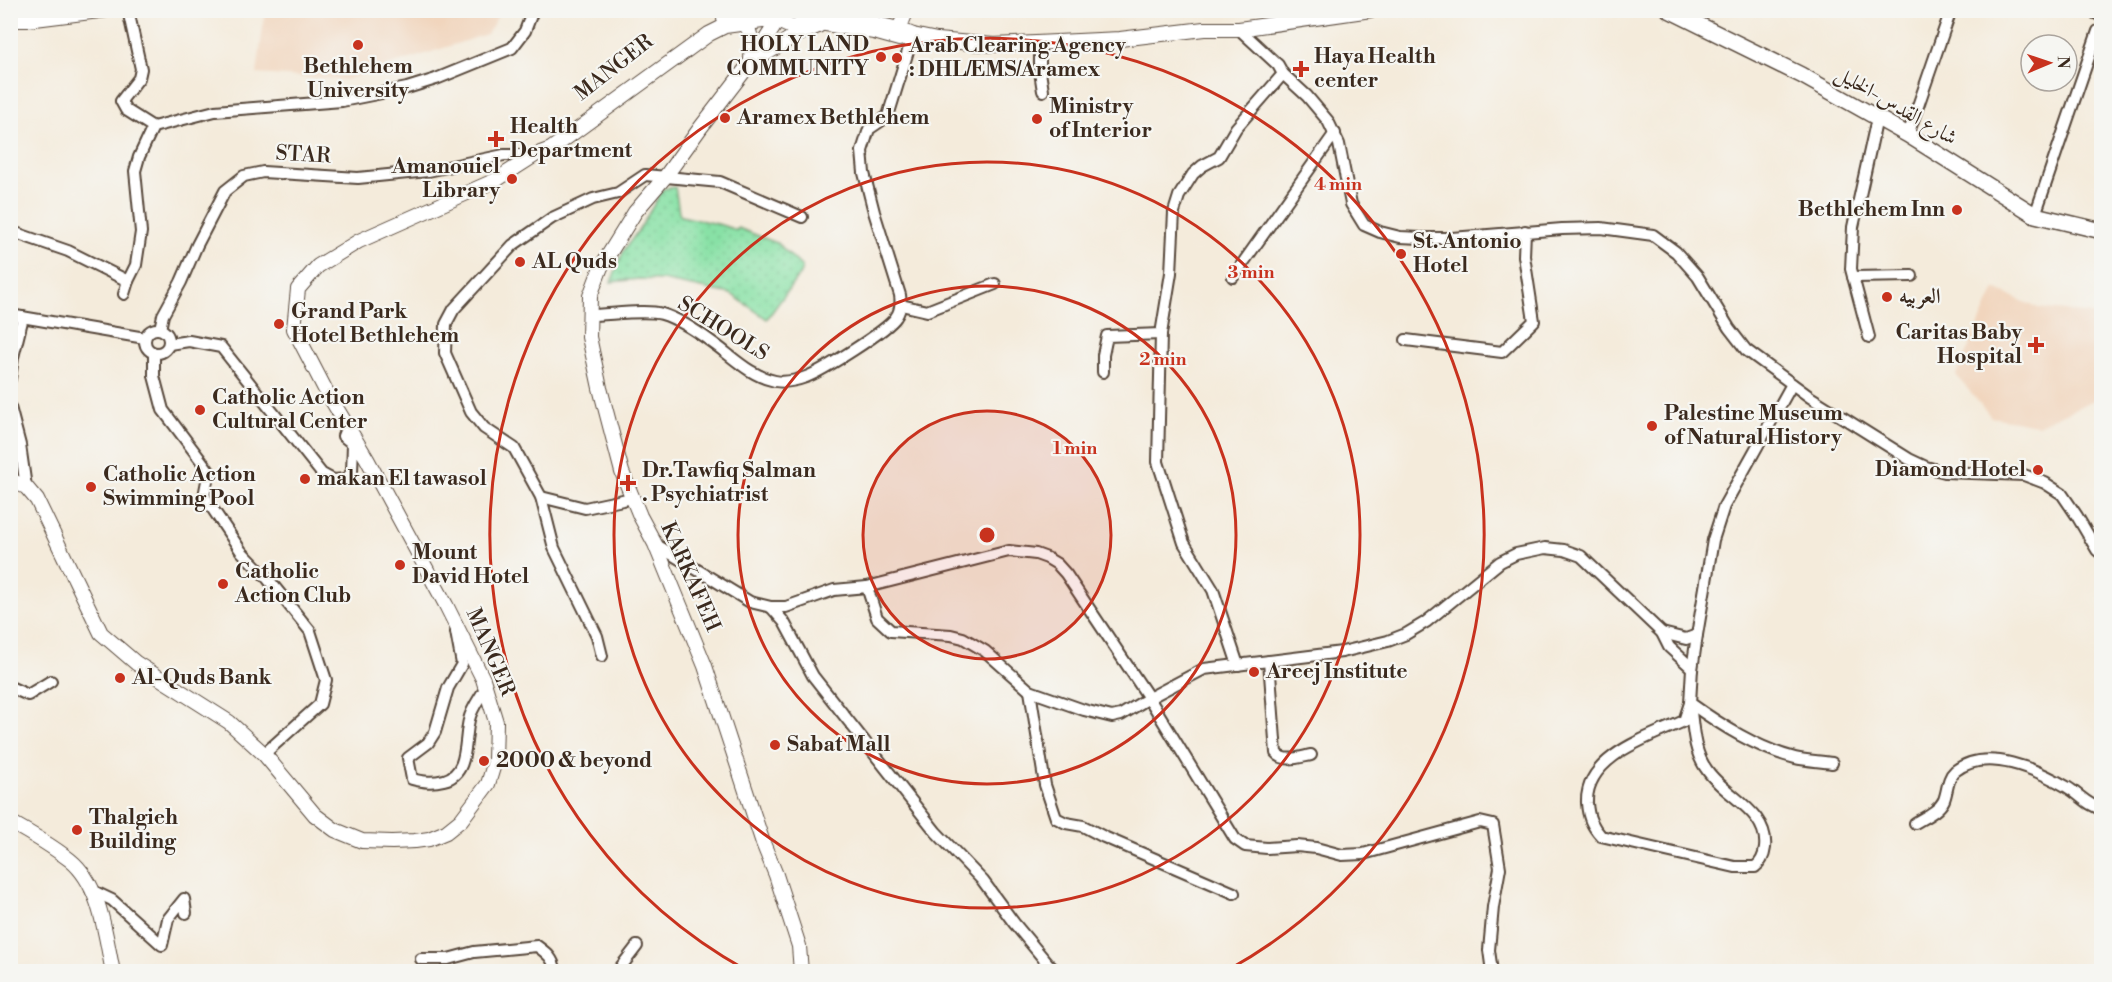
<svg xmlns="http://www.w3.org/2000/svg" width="2112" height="982" font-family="'Libre Bodoni',Amiri,serif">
<defs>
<pattern id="grass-dots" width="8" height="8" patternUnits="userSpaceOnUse" patternTransform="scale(1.5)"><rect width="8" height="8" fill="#88e1a6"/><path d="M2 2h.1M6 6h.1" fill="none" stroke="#76c18e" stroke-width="1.8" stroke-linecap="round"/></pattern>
</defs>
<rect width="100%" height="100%" fill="#f6f6f2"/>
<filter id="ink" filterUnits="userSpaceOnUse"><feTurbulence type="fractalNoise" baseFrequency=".0167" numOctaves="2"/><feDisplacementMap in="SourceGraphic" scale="12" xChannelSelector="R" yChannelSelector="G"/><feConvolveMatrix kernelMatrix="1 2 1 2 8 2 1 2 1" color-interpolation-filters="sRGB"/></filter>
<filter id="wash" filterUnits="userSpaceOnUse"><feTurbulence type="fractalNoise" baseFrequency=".008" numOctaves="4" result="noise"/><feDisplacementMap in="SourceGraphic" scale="24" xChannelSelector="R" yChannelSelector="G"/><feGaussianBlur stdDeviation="1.35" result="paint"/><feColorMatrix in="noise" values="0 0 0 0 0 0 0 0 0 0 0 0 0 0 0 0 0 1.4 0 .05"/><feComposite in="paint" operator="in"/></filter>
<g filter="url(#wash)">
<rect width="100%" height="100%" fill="#f4ebdb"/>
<g fill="#f1d5bd">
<path d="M 265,11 L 265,10 L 501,11 L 487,34 L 345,80 L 257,74 Z"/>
<path d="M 1995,289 L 2038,308 L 2101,315 L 2101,397 L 2038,425 L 1991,417 L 1956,375 Z"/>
</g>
<path fill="url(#grass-dots)" stroke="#628662" stroke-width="1.5" d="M 675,187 L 679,212 L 681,216 L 718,224 L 737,230 L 738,228 L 777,243 L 802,267 L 802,271 L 767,319 L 731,294 L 662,280 L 639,279 L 611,282 L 624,250 L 640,228 L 663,189 Z"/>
</g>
<g filter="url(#ink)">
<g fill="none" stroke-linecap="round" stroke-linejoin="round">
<g stroke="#57473a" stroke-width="14">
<g id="minor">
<path d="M 2088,10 L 2102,16"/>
<path d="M 1239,29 L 1278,65 L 1283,74 L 1307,96 L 1328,121 L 1339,144 L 1351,204 L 1364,225 L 1380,232 L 1400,237 L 1421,238 L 1452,238 L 1562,229 L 1601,228 L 1653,235 L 1676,252 L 1698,277 L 1729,328 L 1746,350 L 1810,397 L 1909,459 L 1926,467 L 1945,472 L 2024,475 L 2045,483 L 2062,494 L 2077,516 L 2097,550 L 2102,554"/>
<path d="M 1040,44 L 1040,72 L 1043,91"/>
<path d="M 153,127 L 215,111 L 342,101 L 407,88 L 436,79 L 512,48 L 525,31 L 533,10"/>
<path d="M 1908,135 L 1951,10"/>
<path d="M 2035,215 L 2098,31 L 2102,33"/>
<path d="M 10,231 L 68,251 L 128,281"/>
<path d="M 1233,277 L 1335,133"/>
<path d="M 1853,277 L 1912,276"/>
<path d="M 124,294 L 128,281 L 136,265 L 141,232 L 135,171 L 139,157 L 153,127 L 126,110 L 121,101 L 139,78 L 141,69 L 128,10"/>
<path d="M 901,305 L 927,311 L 995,284"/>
<path d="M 10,315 L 145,338"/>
<path d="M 589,315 C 608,315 646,309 662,314 C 679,319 698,332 713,343 C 733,357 750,376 775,381 C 786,383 795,381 806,377 C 822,371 888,330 896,317 C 901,310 901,302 900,295 L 874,212 L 864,173 L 862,151 L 869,129 L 888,116 L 913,35"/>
<circle cx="157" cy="341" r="12"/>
<path d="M 160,329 L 163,315 L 181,282 L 197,245 L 225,191 L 244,176 L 263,172 L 358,178 L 428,171 L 504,155 L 535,155"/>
<path d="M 1869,337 L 1851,269 L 1853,227 L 1877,118"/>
<path d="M 1406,340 L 1502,352 L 1534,321 L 1524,256 L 1525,231"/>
<path d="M 169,344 L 189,341 L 221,347 L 322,474 L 333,480 L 346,479 L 352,472 L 353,444 L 343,436 L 347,426"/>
<path d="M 154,354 L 154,376 L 163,410 L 209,471 L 204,496 L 241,551 L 268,579 L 310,631 L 326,680 L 320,704 L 264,754"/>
<path d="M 1103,372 L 1103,355 L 1107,336 L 1161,334"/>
<path d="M 10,379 L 13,357 L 23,317"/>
<path d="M 10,407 L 20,445 L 26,487"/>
<path d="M 541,497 L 585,508 L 632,498"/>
<path d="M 655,544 L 750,602 L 771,607 L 786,607 L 834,590 L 867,587 L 1009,551 L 1036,554 L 1047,558 L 1057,564 L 1066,574 L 1149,698 L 1204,669 L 1342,652 L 1388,641 L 1406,634 L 1426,622 L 1500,562 L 1516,554 L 1545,548 L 1564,550 L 1581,556 L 1662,633 L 1669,647 L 1692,668 L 1690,703 L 1684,721 C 1650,737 1585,756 1587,803 C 1588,817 1592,826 1601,836 L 1735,867 L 1755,867 C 1762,862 1764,856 1765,848 C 1769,811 1725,797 1707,770 C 1693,752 1693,725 1690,703"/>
<path d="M 867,587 L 877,618 L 891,631 L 951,635 L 963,638 L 985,651 L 1030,691 L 1084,710 L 1112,717 L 1121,715 L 1149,698 L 1235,839 L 1245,846 L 1267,848 L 1297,846 L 1316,848 L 1342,855 L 1363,854 L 1480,822 L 1493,825 L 1500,868 L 1493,907 L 1489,950 L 1492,972"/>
<path d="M 771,607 L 784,622 L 813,676 L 936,832 L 983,881 L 1014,923 L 1048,964 L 1057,972"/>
<path d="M 456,632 L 462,664 L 448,688 L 435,732 L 428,743 L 408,758 L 412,779 C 424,782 432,783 444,780 C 469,774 464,741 469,720 C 471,709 480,698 486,687"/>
<path d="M 1662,633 L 1686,639 L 1697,635 L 1713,540 L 1724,506 L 1792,384"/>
<path d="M 602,656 L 597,636 L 554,548 L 541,497 L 514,448 L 484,428 L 471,412 L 445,353 L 446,324 L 454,309 L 513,245 L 552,218 L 593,199 L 618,193 L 645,175 L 720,182 L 802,217"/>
<path d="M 1269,661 L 1276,753 C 1284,763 1300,757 1311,755"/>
<path d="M 1238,665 L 1213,590 L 1184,543 L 1158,462 L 1161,334 L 1171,273 L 1174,212 L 1179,196 L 1193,174 L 1202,166 L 1219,157 L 1236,128 L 1283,74"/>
<path d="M 1692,670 L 1697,635"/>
<path d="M 10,687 L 28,695 L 51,681"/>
<path d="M 1030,691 L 1045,785 L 1056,818 L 1066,823 L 1083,826 L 1104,837 L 1234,893"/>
<path d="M 1690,703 C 1722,726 1757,748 1795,758 C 1807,761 1820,761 1832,763"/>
<path d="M 1915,823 C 1925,817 1939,811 1944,800 C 1948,790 1947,778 1955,771 C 1986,746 2038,770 2067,787 C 2079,794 2088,806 2102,809"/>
<path d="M 91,890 L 112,900 L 162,945 L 168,919 L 184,899 L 186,913"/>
<path d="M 421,959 L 448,959 L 474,952 L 537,946 C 548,954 553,958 556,972"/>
<path d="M 617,972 L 637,946"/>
</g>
</g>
<g stroke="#57473a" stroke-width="16">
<g id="tertiary">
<path d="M 816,10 L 899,29 L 913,35 L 937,40 L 994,45 L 1120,39 L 1204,29 L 1239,29 L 1371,10"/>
<path d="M 778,13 L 782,23 L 791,27 C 800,27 807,21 805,10"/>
<path d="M 724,19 L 757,10"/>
<path d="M 10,20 L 27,20 L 107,10"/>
<path d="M 802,23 L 826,24 L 874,32 L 899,39 L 913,35"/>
<path d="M 742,24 L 748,27 C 752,39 752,48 751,60"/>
<path d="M 896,36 L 907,10"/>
<path d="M 756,60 L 794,36 L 818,26"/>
<path d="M 10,480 L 26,487 L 37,500 L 101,633 L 136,663 L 229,722 L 264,754 L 315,815 L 335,830 L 362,841 L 392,842 L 415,841 L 429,839 L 446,832 L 461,820 L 488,784 L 495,761 L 496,722 L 483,679 L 446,605 L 367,459 L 325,389 L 294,329 L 298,289 L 318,266 L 359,241 L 496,180 L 535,155 L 551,149 L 709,34 L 725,26 L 779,19 L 751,62 L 701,127 L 665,177 L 635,212 L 601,267 L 590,296 L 589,337 L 600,388 L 622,472 L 640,516 L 655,544 L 705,666 L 763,843 L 776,875 L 799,946 L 801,972"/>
<path d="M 10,822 C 30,833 52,846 70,860 C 101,885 105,935 113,972"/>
</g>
</g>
<g stroke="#57473a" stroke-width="18">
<path id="secondary" d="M 1669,10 L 1801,75 L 1908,135 L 2035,215 L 2102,231"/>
</g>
<use href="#minor" stroke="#fff" stroke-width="10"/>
<use href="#tertiary" stroke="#fff" stroke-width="14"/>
<use href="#secondary" stroke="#fff" stroke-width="15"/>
</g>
</g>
<circle cx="987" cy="535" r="124" fill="#c8321e" fill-opacity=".12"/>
<g fill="none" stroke="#c8321e" stroke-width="3">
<circle cx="987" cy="535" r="124"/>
<circle cx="987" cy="535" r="249"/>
<circle cx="987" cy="535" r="373"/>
<path d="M746 970A497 497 0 1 1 1228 970"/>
</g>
<g fill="#c8321e" stroke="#f6f6f2" stroke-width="2">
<circle cx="358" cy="45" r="6"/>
<circle cx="881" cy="57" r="6"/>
<circle cx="897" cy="58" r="6"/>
<path d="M1298 60h6v6h6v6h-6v6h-6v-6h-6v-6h6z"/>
<circle cx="725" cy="118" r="6"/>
<circle cx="1037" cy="119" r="6"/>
<path d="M493 130h6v6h6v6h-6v6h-6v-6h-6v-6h6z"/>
<circle cx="512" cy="179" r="6"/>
<circle cx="1957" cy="210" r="6"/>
<circle cx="1401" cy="254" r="6"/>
<circle cx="520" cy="262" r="6"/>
<circle cx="1887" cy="297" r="6"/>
<circle cx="279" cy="324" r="6"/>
<path d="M2033 336h6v6h6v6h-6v6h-6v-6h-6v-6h6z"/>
<circle cx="200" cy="410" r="6"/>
<circle cx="1652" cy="426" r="6"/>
<circle cx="2038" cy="470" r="6"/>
<circle cx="305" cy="479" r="6"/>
<path d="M625 474h6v6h6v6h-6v6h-6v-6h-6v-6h6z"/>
<circle cx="91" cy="487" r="6"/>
<circle cx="400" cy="565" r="6"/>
<circle cx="223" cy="584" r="6"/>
<circle cx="1254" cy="672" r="6"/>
<circle cx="120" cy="678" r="6"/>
<circle cx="775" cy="745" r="6"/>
<circle cx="484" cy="761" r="6"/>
<circle cx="77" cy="830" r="6"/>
</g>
<g text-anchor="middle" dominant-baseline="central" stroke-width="4.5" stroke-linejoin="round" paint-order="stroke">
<g font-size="21" font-weight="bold" fill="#3b2a1e" stroke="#f6f6f2" text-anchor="start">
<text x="869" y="45" text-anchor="end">HOLY LAND<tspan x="869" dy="24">COMMUNITY</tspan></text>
<text x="909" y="46">Arab Clearing Agency<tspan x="909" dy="24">: DHL/EMS/Aramex</tspan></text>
<text x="1314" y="57">Haya Health<tspan x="1314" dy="24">center</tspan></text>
<text x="358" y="67" text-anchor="middle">Bethlehem<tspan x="358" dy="24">University</tspan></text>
<text x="1049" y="107">Ministry<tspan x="1049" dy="24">of Interior</tspan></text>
<text x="737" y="118">Aramex Bethlehem</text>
<text x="510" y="127">Health<tspan x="510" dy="24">Department</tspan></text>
<text x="500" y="167" text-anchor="end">Amanouiel<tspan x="500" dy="24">Library</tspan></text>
<text x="1945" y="210" text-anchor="end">Bethlehem Inn</text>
<text x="1413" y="242">St. Antonio<tspan x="1413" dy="24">Hotel</tspan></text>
<text x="532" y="262">AL Quds</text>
<text x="1899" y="297">العربيه</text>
<text x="291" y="312">Grand Park<tspan x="291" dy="24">Hotel Bethlehem</tspan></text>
<text x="2022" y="333" text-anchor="end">Caritas Baby<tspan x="2022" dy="24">Hospital</tspan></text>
<text x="212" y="398">Catholic Action<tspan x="212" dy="24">Cultural Center</tspan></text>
<text x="1664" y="414">Palestine Museum<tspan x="1664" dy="24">of Natural History</tspan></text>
<text x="2026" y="470" text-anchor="end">Diamond Hotel</text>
<text x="642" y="471">Dr.Tawfiq Salman<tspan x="642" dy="24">. Psychiatrist</tspan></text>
<text x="103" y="475">Catholic Action<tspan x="103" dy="24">Swimming Pool</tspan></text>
<text x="317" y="479">makan El tawasol</text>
<text x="412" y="553">Mount<tspan x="412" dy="24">David Hotel</tspan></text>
<text x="235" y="572">Catholic<tspan x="235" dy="24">Action Club</tspan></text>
<text x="1266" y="672">Areej Institute</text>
<text x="132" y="678">Al-Quds Bank</text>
<text x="787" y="745">Sabat Mall</text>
<text x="496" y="761">2000 &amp; beyond</text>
<text x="89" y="818">Thalgieh<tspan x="89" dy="24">Building</tspan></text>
</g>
<g font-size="21" fill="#3b2a1e" stroke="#f6f6f2">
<text transform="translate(614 68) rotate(-38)">MANGER</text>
<text transform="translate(1896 106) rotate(30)">شارع القدس-الخليل</text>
<text transform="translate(303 155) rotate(3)">STAR</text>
<text transform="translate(723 329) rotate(32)">SCHOOLS</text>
<text transform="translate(690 577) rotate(66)">KARKAFEH</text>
<text transform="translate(490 652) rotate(67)">MANGER</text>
</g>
</g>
<circle cx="987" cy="535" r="9" fill="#c8321e" stroke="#f6f6f2" stroke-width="3"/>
<g font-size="18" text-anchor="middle" font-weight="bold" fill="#c8321e" stroke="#f6f6f2" stroke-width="4.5" stroke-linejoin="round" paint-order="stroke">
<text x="1338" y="190">4 min</text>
<text x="1251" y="278">3 min</text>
<text x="1163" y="365">2 min</text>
<text x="1075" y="454">1 min</text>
</g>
<rect width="2112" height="982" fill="none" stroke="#f6f6f2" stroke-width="36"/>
<g transform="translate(2049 63) rotate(88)"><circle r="28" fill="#f6f6f2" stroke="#aba49d" stroke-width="1.5"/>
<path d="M0-4.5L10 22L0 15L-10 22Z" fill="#c8321e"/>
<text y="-9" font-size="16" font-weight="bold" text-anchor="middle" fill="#3b2a1e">N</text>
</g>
</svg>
